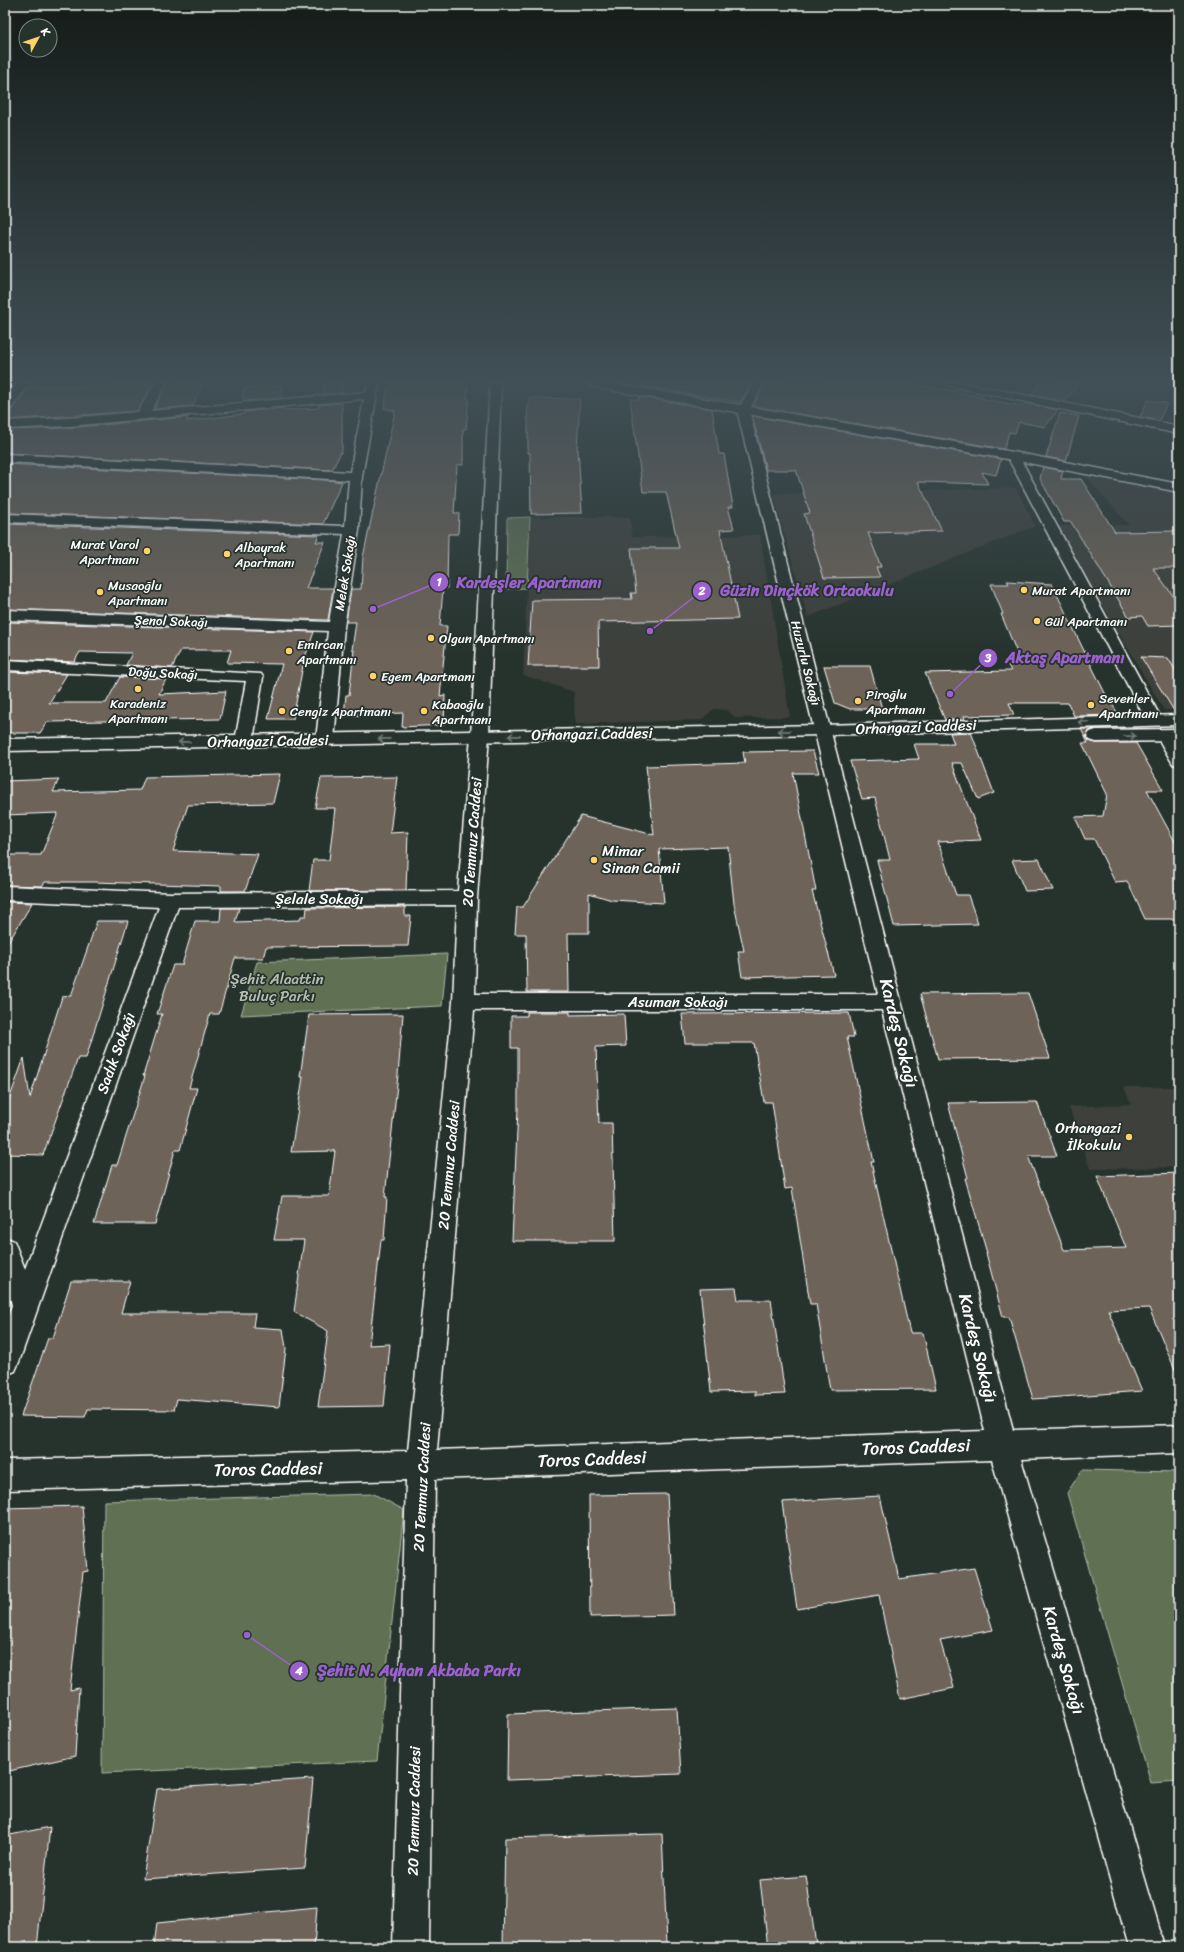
<svg xmlns="http://www.w3.org/2000/svg" width="1184" height="1952" font-family="Sriracha,sans-serif">
<rect width="100%" height="100%" fill="#26332d"/>
<filter id="ink" filterUnits="userSpaceOnUse"><feTurbulence type="fractalNoise" baseFrequency=".025" numOctaves="2"/><feDisplacementMap in="SourceGraphic" scale="8" xChannelSelector="R" yChannelSelector="G"/><feConvolveMatrix kernelMatrix="1 2 1 2 8 2 1 2 1" color-interpolation-filters="sRGB"/></filter>
<g filter="url(#ink)">
<g fill="#3c413a">
<path d="M 1086,477 L 1179,494 L 1179,710 L 1164,710 L 1056,526 L 1129,525 Z"/>
<path d="M 1016,488 L 1035,526 L 808,617 L 773,494 Z"/>
<path d="M 530,517 L 630,517 L 632,537 L 760,535 L 790,717 L 736,718 L 727,710 L 714,709 L 701,720 L 575,724 L 574,692 L 523,675 Z"/>
<path d="M 1124,1087 L 1179,1087 L 1179,1167 L 1090,1169 L 1069,1107 L 1131,1104 Z"/>
</g>
<g fill="#607153" stroke="#b0b8a9">
<path d="M 530,517 L 527,588 L 506,589 L 507,518 Z"/>
<path d="M 447,954 L 442,1006 L 241,1015 L 257,962 Z"/>
<path d="M 1082,1470 L 1179,1472 L 1179,1781 L 1151,1783 L 1067,1493 Z"/>
<path d="M 374,1494 L 404,1510 L 377,1761 L 102,1773 L 104,1501 Z"/>
</g>
<g fill="none" stroke-linecap="round" stroke-linejoin="round">
<path stroke="#91a6a7" stroke-width="5" d="M 1172,383 L 1179,385"/>
</g>
<g fill="#6e6359" stroke="#fff">
<path d="M 110,383 L 154,383 L 137,411 L 5,420 L 5,413 L 10,412 L 29,386 L 107,386 Z"/>
<path d="M 167,383 L 202,383 L 193,406 L 154,409 Z"/>
<path d="M 325,383 L 342,383 L 342,393 L 322,394 Z"/>
<path d="M 389,383 L 468,383 L 467,398 L 469,398 L 466,429 L 463,429 L 463,465 L 457,465 L 454,513 L 459,513 L 458,534 L 448,534 L 447,588 L 443,588 L 440,626 L 447,626 L 440,696 L 445,695 L 444,725 L 402,727 L 403,713 L 344,716 L 346,695 L 349,695 L 354,650 L 352,650 L 356,622 L 346,622 L 351,589 L 361,589 L 363,557 L 395,411 L 384,408 Z"/>
<path d="M 640,383 L 752,383 L 740,402 L 640,386 Z"/>
<path d="M 765,383 L 906,383 L 955,391 L 984,398 L 983,399 L 1023,406 L 1025,403 L 1058,410 L 1045,427 L 1019,422 L 1015,433 L 1009,432 L 1004,449 L 753,406 Z"/>
<path d="M 1040,383 L 1079,383 L 1065,402 L 1031,395 Z"/>
<path d="M 281,385 L 282,398 L 243,401 L 243,388 Z"/>
<path d="M 639,397 L 712,409 L 719,454 L 724,454 L 733,507 L 728,507 L 734,529 L 720,530 L 738,619 L 598,622 L 599,666 L 528,666 L 532,600 L 632,599 L 631,593 L 636,593 L 631,548 L 679,548 L 666,492 L 643,492 L 630,399 L 639,400 Z"/>
<path d="M 529,398 L 580,399 L 577,450 L 578,449 L 582,513 L 531,514 L 530,453 L 528,453 L 528,419 L 527,419 Z"/>
<path d="M 1148,400 L 1167,403 L 1159,421 L 1140,417 Z"/>
<path d="M 342,403 L 342,450 L 332,470 L 5,453 L 5,430 L 69,428 L 188,417 L 187,421 L 244,414 L 244,412 L 283,408 L 284,410 L 318,408 L 319,405 Z"/>
<path d="M 1060,413 L 1079,416 L 1066,461 L 1046,457 Z"/>
<path d="M 752,416 L 1001,459 L 996,475 L 982,472 L 988,484 L 918,482 L 942,531 L 868,533 L 881,567 L 876,567 L 880,577 L 824,578 L 804,514 L 810,513 L 796,470 L 766,470 Z"/>
<path d="M 5,464 L 326,480 L 342,482 L 323,524 L 5,513 Z"/>
<path d="M 1043,467 L 1063,471 L 1061,479 L 1081,479 L 1115,532 L 1179,531 L 1179,568 L 1153,568 L 1179,604 L 1179,625 L 1148,626 L 1142,616 L 1129,617 L 1071,522 L 1064,522 L 1040,479 Z"/>
<path d="M 5,524 L 319,535 L 316,542 L 325,542 L 306,588 L 333,588 L 328,620 L 5,609 Z"/>
<path d="M 1007,581 L 1052,584 L 1086,655 L 1106,695 L 1119,715 L 1074,716 L 1068,703 L 1009,703 L 1014,715 L 964,716 L 965,720 L 945,720 L 925,673 L 1011,671 L 1008,665 L 1022,665 L 1001,614 L 1003,614 L 991,584 L 1009,584 Z"/>
<path d="M 5,622 L 314,632 L 304,660 L 293,719 L 268,719 L 282,664 L 227,663 L 231,650 L 181,650 L 172,668 L 126,665 L 132,653 L 80,652 L 74,662 L 5,659 Z"/>
<path d="M 1141,657 L 1168,658 L 1179,676 L 1179,714 L 1176,714 Z"/>
<path d="M 824,666 L 870,666 L 882,709 L 850,709 L 835,703 Z"/>
<path d="M 5,672 L 67,674 L 49,703 L 106,703 L 120,677 L 166,679 L 159,694 L 226,691 L 220,719 L 47,722 L 40,733 L 5,733 Z"/>
<path d="M 1081,729 L 1095,729 L 1089,731 L 1086,736 L 1089,741 L 1096,743 L 1136,743 L 1163,790 L 1147,790 L 1179,849 L 1179,919 L 1145,919 L 1127,881 L 1115,882 L 1094,839 L 1085,839 L 1075,817 L 1103,816 L 1107,794 L 1082,743 L 1088,743 Z"/>
<path d="M 971,732 L 994,793 L 978,799 L 962,763 L 952,763 L 981,840 L 938,842 L 956,895 L 968,895 L 978,924 L 894,926 L 877,860 L 890,860 L 875,798 L 862,799 L 850,761 L 919,759 L 914,744 L 954,744 L 950,733 Z"/>
<path d="M 813,751 L 819,773 L 793,773 L 816,891 L 812,891 L 834,975 L 742,977 L 738,951 L 744,951 L 734,904 L 728,847 L 659,849 L 664,903 L 612,900 L 589,893 L 589,933 L 568,933 L 569,992 L 527,992 L 526,934 L 515,934 L 517,907 L 523,907 L 581,816 L 654,835 L 646,766 L 745,763 L 743,752 Z"/>
<path d="M 280,774 L 273,803 L 188,805 L 173,851 L 258,854 L 245,891 L 221,891 L 221,886 L 94,882 L 45,882 L 42,886 L 5,885 L 5,855 L 41,855 L 58,813 L 5,815 L 5,781 L 59,779 L 53,792 L 140,790 L 145,777 Z"/>
<path d="M 397,777 L 390,833 L 408,832 L 406,890 L 309,891 L 313,860 L 329,860 L 335,808 L 315,808 L 321,778 Z"/>
<path d="M 1039,859 L 1053,890 L 1025,891 L 1012,860 Z"/>
<path d="M 5,902 L 32,903 L 5,948 Z"/>
<path d="M 405,907 L 405,916 L 411,916 L 408,946 L 266,947 L 263,958 L 235,958 L 219,1014 L 210,1014 L 189,1088 L 197,1088 L 180,1150 L 175,1150 L 155,1224 L 94,1224 L 112,1165 L 117,1165 L 145,1076 L 143,1076 L 162,1014 L 157,1014 L 173,965 L 182,965 L 195,921 L 220,921 L 221,908 L 239,908 L 235,922 L 300,920 L 301,916 L 306,916 L 307,908 Z"/>
<path d="M 97,921 L 128,921 L 86,1058 L 78,1058 L 43,1155 L 5,1154 L 5,1111 L 24,1058 L 30,1098 L 62,997 L 71,996 Z"/>
<path d="M 1028,993 L 1050,1058 L 938,1059 L 920,994 Z"/>
<path d="M 527,1012 L 570,1012 L 570,1015 L 624,1014 L 626,1046 L 596,1047 L 599,1123 L 612,1123 L 615,1241 L 512,1241 L 518,1109 L 518,1048 L 511,1048 L 511,1016 L 527,1016 Z"/>
<path d="M 849,1013 L 854,1037 L 847,1037 L 874,1162 L 871,1162 L 910,1333 L 923,1333 L 936,1389 L 830,1390 L 816,1304 L 810,1304 L 792,1188 L 785,1189 L 772,1102 L 764,1102 L 754,1043 L 685,1043 L 682,1014 Z"/>
<path d="M 403,1014 L 398,1075 L 385,1197 L 387,1197 L 384,1240 L 381,1240 L 369,1345 L 390,1344 L 384,1406 L 318,1407 L 328,1331 L 294,1312 L 304,1240 L 274,1240 L 282,1196 L 329,1196 L 335,1151 L 291,1152 L 303,1077 L 300,1077 L 309,1015 Z"/>
<path d="M 1037,1102 L 1057,1156 L 1028,1156 L 1064,1250 L 1126,1248 L 1097,1176 L 1179,1173 L 1179,1379 L 1149,1308 L 1108,1310 L 1142,1391 L 1033,1399 L 1009,1317 L 1003,1317 L 986,1253 L 987,1253 L 965,1178 L 968,1178 L 948,1103 Z"/>
<path d="M 71,1281 L 130,1281 L 121,1313 L 255,1313 L 253,1327 L 283,1329 L 286,1348 L 279,1407 L 177,1399 L 174,1410 L 88,1409 L 85,1417 L 21,1416 L 48,1338 L 53,1338 Z"/>
<path d="M 736,1288 L 738,1300 L 771,1300 L 785,1394 L 755,1395 L 755,1391 L 711,1392 L 700,1289 Z"/>
<path d="M 667,1494 L 674,1615 L 590,1617 L 589,1495 Z"/>
<path d="M 880,1496 L 899,1579 L 974,1568 L 993,1630 L 940,1640 L 954,1688 L 900,1699 L 879,1595 L 797,1609 L 782,1502 Z"/>
<path d="M 82,1506 L 88,1571 L 83,1572 L 70,1690 L 79,1688 L 75,1756 L 5,1772 L 5,1508 Z"/>
<path d="M 677,1708 L 681,1774 L 507,1780 L 508,1714 Z"/>
<path d="M 313,1779 L 305,1868 L 143,1879 L 157,1789 Z"/>
<path d="M 50,1827 L 37,1947 L 5,1947 L 5,1836 Z"/>
<path d="M 662,1834 L 667,1944 L 503,1947 L 505,1838 Z"/>
<path d="M 806,1876 L 816,1945 L 768,1947 L 760,1880 Z"/>
<path d="M 317,1907 L 314,1947 L 154,1947 L 157,1923 Z"/>
</g>
<g fill="none" stroke-linecap="round" stroke-linejoin="round">
<g stroke="#fff" stroke-width="3">
<g id="street">
<path d="M 18,383 L 30,383 L 9,411 L 5,412 L 5,400 Z"/>
<path d="M 155,383 L 166,383 L 151,411 L 366,392 L 368,383 L 379,383 L 362,476 L 359,530 L 344,627 L 334,740 L 331,744 L 325,745 L 319,744 L 316,740 L 328,631 L 5,620 L 5,610 L 329,622 L 344,534 L 5,522 L 5,514 L 345,526 L 349,480 L 5,462 L 5,454 L 350,472 L 364,399 L 69,426 L 5,429 L 5,421 L 69,418 L 138,412 Z"/>
<path d="M 490,383 L 501,383 L 489,736 L 477,898 L 475,994 L 878,994 L 737,410 L 754,383 L 764,383 L 749,410 L 834,744 L 1013,1430 L 1179,1425 L 1179,1453 L 1021,1459 L 1165,1947 L 1129,1947 L 992,1460 L 435,1479 L 429,1947 L 393,1947 L 406,1480 L 5,1490 L 5,1460 L 408,1451 L 453,1002 L 457,905 L 178,907 L 19,1362 L 15,1371 L 5,1375 L 5,1325 L 12,1305 L 5,1284 L 5,1237 L 14,1241 L 25,1269 L 159,907 L 5,900 L 5,886 L 171,893 L 458,891 L 471,736 ZM 474,1010 L 882,1010 L 985,1431 L 437,1450 Z"/>
<path d="M 944,383 L 965,383 L 1179,426 L 1179,434 L 950,386 Z"/>
<path d="M 1013,452 L 1019,456 L 1162,720 L 1160,724 L 1154,725 L 1148,724 L 1146,720 L 1007,456 Z"/>
<path d="M 5,660 L 261,674 L 263,677 L 253,741 L 250,745 L 244,746 L 238,745 L 235,741 L 246,681 L 5,670 Z"/>
<path d="M 1165,730 L 1171,731 L 1179,745 L 1179,766 L 1173,764 L 1156,735 L 1159,731 Z"/>
</g>
</g>
<g stroke="#fff" stroke-width="3">
<g id="secondary">
<path d="M 586,383 L 611,383 L 1013,452 L 1179,484 L 1179,492 L 1013,460 L 592,387 Z"/>
<path d="M 1179,715 L 1179,725 L 823,735 L 5,751 L 5,739 L 823,725 Z"/>
<path d="M 1179,729 L 1179,741 L 1096,742 L 1090,740 L 1087,736 L 1090,732 L 1096,730 Z"/>
</g>
</g>
<use href="#street" fill="#26332d" fill-rule="evenodd"/>
<use href="#secondary" fill="#26332d" fill-rule="evenodd"/>
</g>
<defs><path id="oneway-shaft" d="M-6 0H5M1.5-3L5.5 0L1.5 3" fill="none" stroke-width="1.6" stroke-linecap="round" stroke-linejoin="round"/></defs>
<g stroke="#727a76">
<use href="#oneway-shaft" transform="translate(1084 722) rotate(178)"/>
<use href="#oneway-shaft" transform="translate(784 731) rotate(179)"/>
<use href="#oneway-shaft" transform="translate(514 736) rotate(179)"/>
<use href="#oneway-shaft" transform="translate(1130 736) rotate(-1)"/>
<use href="#oneway-shaft" transform="translate(384 739) rotate(179)"/>
<use href="#oneway-shaft" transform="translate(184 742) rotate(179)"/>
</g>
</g>
<linearGradient id="sky" x2="0" y2="1"><stop stop-color="#151c19"/><stop offset="0.58" stop-color="#415057"/><stop offset="1" stop-color="#415057" stop-opacity="0"/></linearGradient>
<rect width="1184" height="656" fill="url(#sky)"/>
<g fill="#ffd166" stroke="#26332d" stroke-width="1.5">
<circle cx="147" cy="551" r="4"/>
<circle cx="227" cy="554" r="4"/>
<circle cx="1024" cy="590" r="4"/>
<circle cx="100" cy="592" r="4"/>
<circle cx="1037" cy="621" r="4"/>
<circle cx="431" cy="638" r="4"/>
<circle cx="289" cy="651" r="4"/>
<circle cx="373" cy="676" r="4"/>
<circle cx="138" cy="689" r="4"/>
<circle cx="858" cy="701" r="4"/>
<circle cx="1091" cy="705" r="4"/>
<circle cx="282" cy="711" r="4"/>
<circle cx="424" cy="711" r="4"/>
<circle cx="594" cy="860" r="4"/>
<circle cx="1129" cy="1137" r="4"/>
</g>
<g text-anchor="middle" dominant-baseline="central" stroke-width="3.5" stroke-linejoin="round" paint-order="stroke">
<g font-size="13" fill="#fff" stroke="#26332d" text-anchor="start">
<text x="139" y="544" text-anchor="end">Murat Varol<tspan x="139" dy="15">Apartmanı</tspan></text>
<text x="235" y="547">Albayrak<tspan x="235" dy="15">Apartmanı</tspan></text>
<text x="108" y="585">Musaoğlu<tspan x="108" dy="15">Apartmanı</tspan></text>
<text x="1032" y="590">Murat Apartmanı</text>
<text x="1045" y="621">Gül Apartmanı</text>
<text x="439" y="638">Olgun Apartmanı</text>
<text x="297" y="644">Emircan<tspan x="297" dy="15">Apartmanı</tspan></text>
<text x="381" y="676">Egem Apartmanı</text>
<text x="866" y="694">Piroğlu<tspan x="866" dy="15">Apartmanı</tspan></text>
<text x="1099" y="698">Sevenler<tspan x="1099" dy="15">Apartmanı</tspan></text>
<text x="138" y="703" text-anchor="middle">Karadeniz<tspan x="138" dy="15">Apartmanı</tspan></text>
<text x="432" y="704">Kabaoğlu<tspan x="432" dy="15">Apartmanı</tspan></text>
<text x="290" y="711">Cengiz Apartmanı</text>
</g>
<g font-size="13" fill="#fff" stroke="#26332d">
<text transform="translate(345 573) rotate(-81)">Melek Sokağı</text>
<text transform="translate(171 621) rotate(2)">Şenol Sokağı</text>
<text transform="translate(806 663) rotate(76)">Huzurlu Sokağı</text>
<text transform="translate(163 673) rotate(3)">Doğu Sokağı</text>
</g>
<g font-size="15" fill="#fff" stroke="#26332d">
<text transform="translate(916 727) rotate(-2)">Orhangazi Caddesi</text>
<text transform="translate(592 734) rotate(-1)">Orhangazi Caddesi</text>
<text transform="translate(268 741) rotate(-1)">Orhangazi Caddesi</text>
<text transform="translate(472 842) rotate(-86)">20 Temmuz Caddesi</text>
<text x="319" y="899">Şelale Sokağı</text>
<text x="678" y="1002">Asuman Sokağı</text>
<text transform="translate(116 1053) rotate(-70)">Sadık Sokağı</text>
<text transform="translate(449 1165) rotate(-85)">20 Temmuz Caddesi</text>
<text transform="translate(422 1487) rotate(-87)">20 Temmuz Caddesi</text>
<text transform="translate(414 1811) rotate(-89)">20 Temmuz Caddesi</text>
</g>
<g font-size="15" fill="#fff" stroke="#26332d" text-anchor="start">
<text x="602" y="851">Mimar<tspan x="602" dy="17">Sinan Camii</tspan></text>
<text x="1121" y="1128" text-anchor="end">Orhangazi<tspan x="1121" dy="17">İlkokulu</tspan></text>
</g>
<g font-size="15" fill="#b7bfb2" stroke="#26332d">
<text x="277" y="979">Şehit Alaattin<tspan x="277" dy="17">Buluç Parkı</tspan></text>
</g>
<g font-size="18" fill="#fff" stroke="#26332d">
<text transform="translate(899 1033) rotate(76)">Kardeş Sokağı</text>
<text transform="translate(978 1348) rotate(76)">Kardeş Sokağı</text>
<text transform="translate(916 1447) rotate(-2)">Toros Caddesi</text>
<text transform="translate(592 1459) rotate(-2)">Toros Caddesi</text>
<text transform="translate(268 1469) rotate(-1)">Toros Caddesi</text>
<text transform="translate(1064 1660) rotate(74)">Kardeş Sokağı</text>
</g>
</g>
<path fill="none" stroke="#9c61cf" stroke-width="1.5" d="M373 609L439 582M650 631L702 591M950 694L988 658M247 1635L299 1671"/>
<g fill="#9c61cf" stroke="#26332d" stroke-width="1.5">
<circle cx="373" cy="609" r="4"/>
<circle cx="650" cy="631" r="4"/>
<circle cx="950" cy="694" r="4"/>
<circle cx="247" cy="1635" r="4"/>
<circle cx="439" cy="582" r="10"/>
<circle cx="702" cy="591" r="10"/>
<circle cx="988" cy="658" r="10"/>
<circle cx="299" cy="1671" r="10"/>
</g>
<g font-size="12" text-anchor="middle" font-weight="bold" fill="#fff">
<text x="439" y="586">1</text>
<text x="702" y="595">2</text>
<text x="988" y="662">3</text>
<text x="299" y="1675">4</text>
</g>
<g font-size="16" text-anchor="middle" font-weight="bold" fill="#9c61cf" stroke="#26332d" stroke-width="3.5" stroke-linejoin="round" paint-order="stroke">
<text x="529" y="588">Kardeşler Apartmanı</text>
<text x="807" y="596">Güzin Dinçkök Ortaokulu</text>
<text x="1065" y="663">Aktaş Apartmanı</text>
<text x="419" y="1676">Şehit N. Ayhan Akbaba Parkı</text>
</g>
<rect width="1184" height="1952" fill="none" stroke="#26332d" stroke-width="20"/>
<rect x="10" y="10" width="1164" height="1932" fill="none" stroke="#fff" stroke-width="1.5" filter="url(#ink)"/>
<g transform="translate(38 38) rotate(50)"><circle r="19" fill="#26332d" stroke="#7d8581"/>
<path d="M0-3L7 15L0 10L-7 15Z" fill="#ffd166"/>
<text y="-6" font-size="11" font-weight="bold" text-anchor="middle" fill="#ffffff">K</text>
</g>
</svg>
